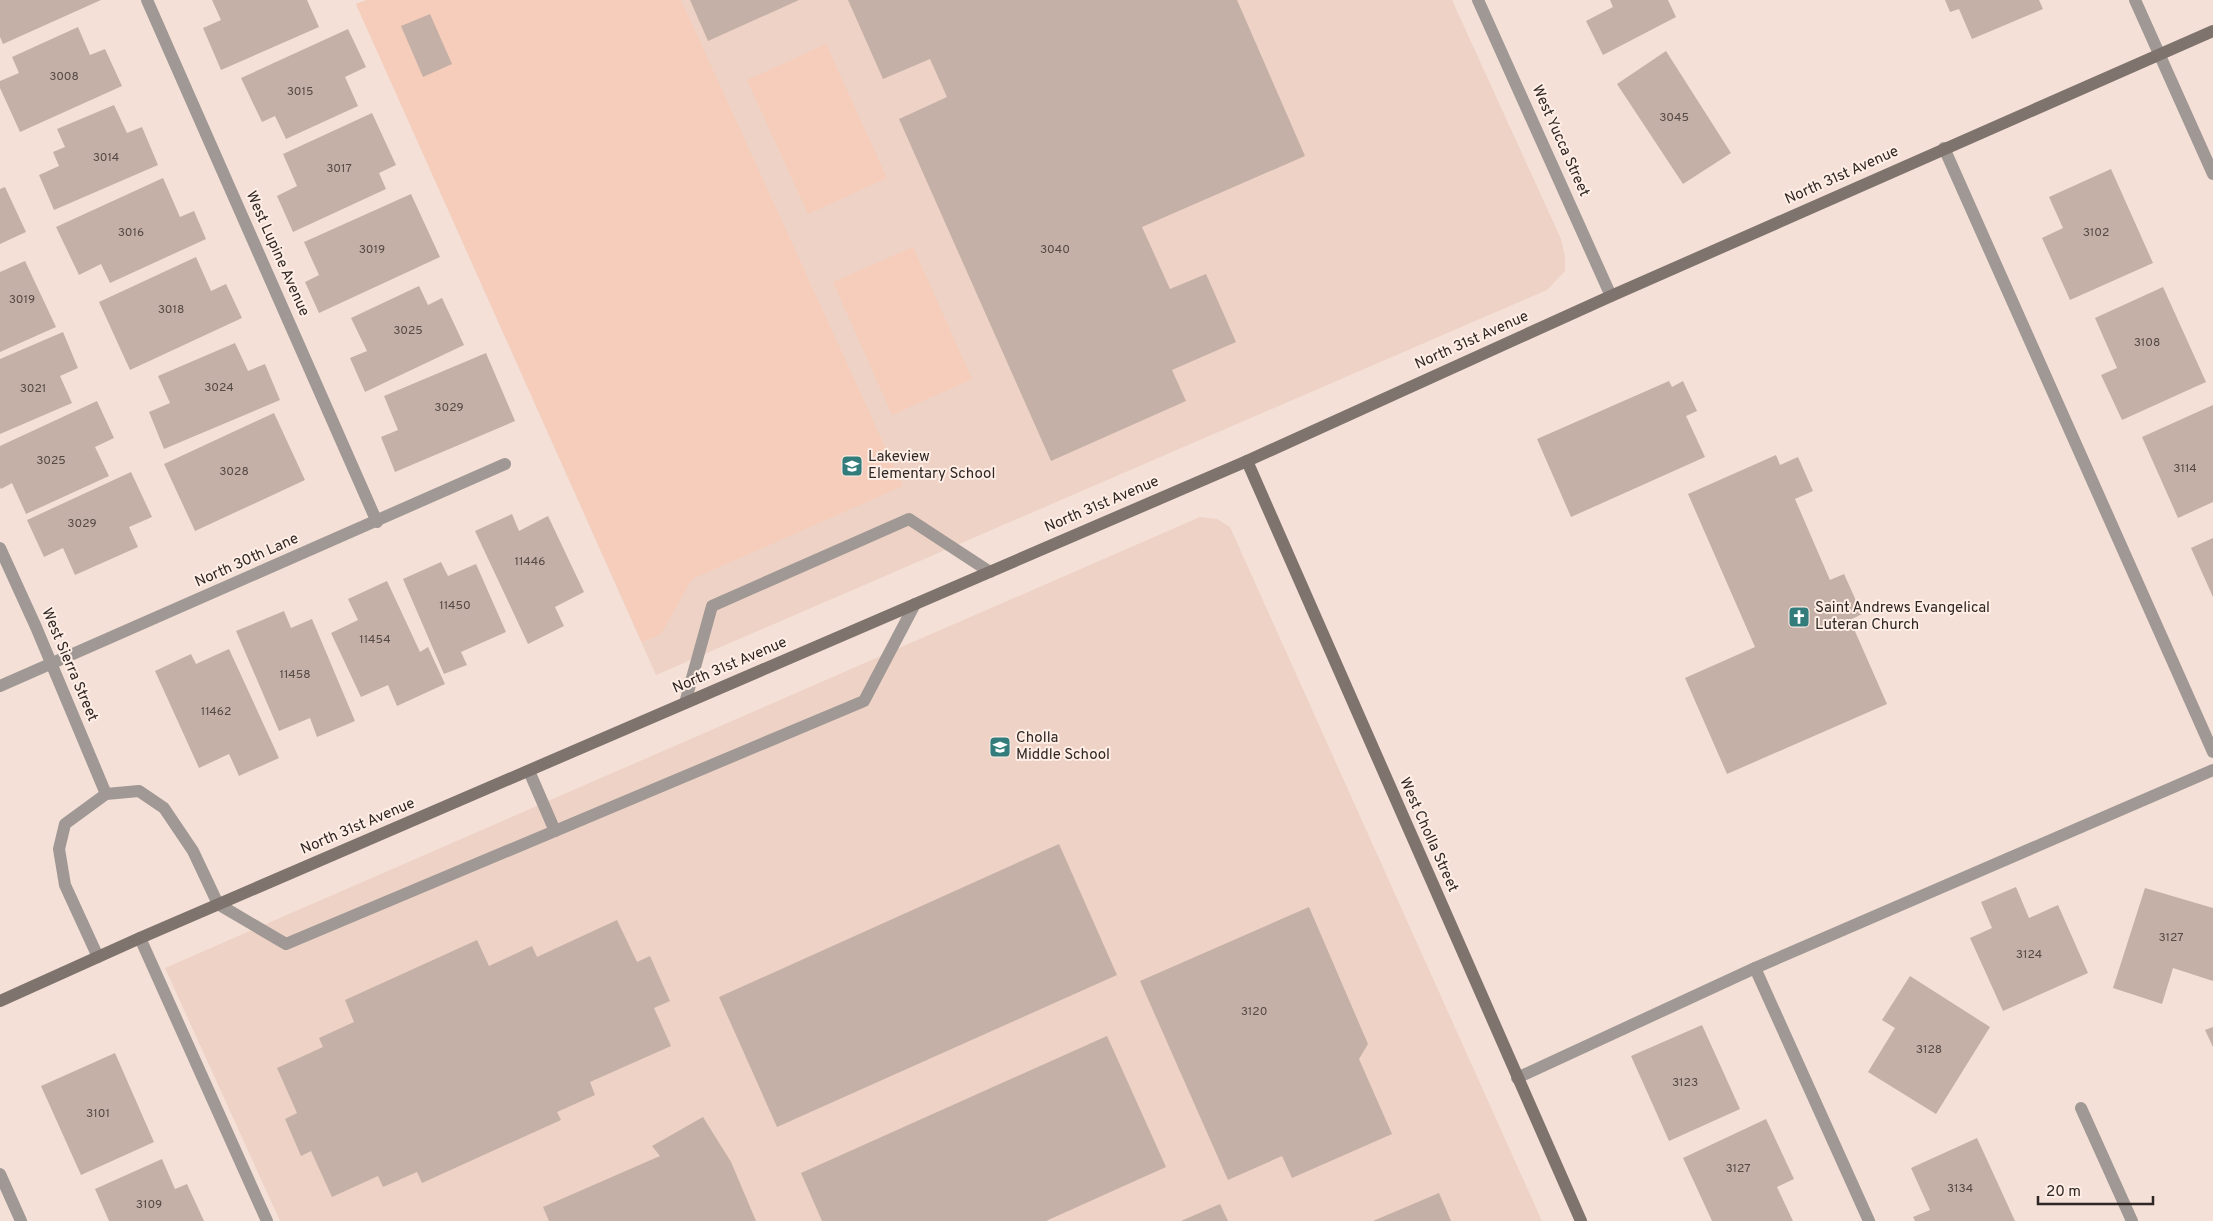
<svg xmlns="http://www.w3.org/2000/svg" width="2213" height="1221" font-family="Overpass,sans-serif">
<rect width="100%" height="100%" fill="#f4e0d7"/>
<g fill="#eed2c6">
<path d="M 367,0 L 1452,0 L 1561,239 L 1565,256 L 1565,271 L 1547,290 L 656,675 L 356,4 Z"/>
<path d="M 1200,517 L 1217,519 L 1230,527 L 1542,1221 L 280,1221 L 165,968 Z"/>
</g>
<g fill="#f6cdba">
<path d="M 367,0 L 681,0 L 903,486 L 692,579 L 661,634 L 642,642 L 356,4 Z"/>
<path d="M 826,44 L 887,178 L 808,214 L 747,80 Z"/>
<path d="M 913,247 L 972,379 L 892,415 L 833,282 Z"/>
</g>
<g fill="#c4b0a7">
<path d="M 0,0 L 101,0 L 3,44 L 0,37 Z"/>
<path d="M 212,0 L 307,0 L 319,27 L 221,70 L 203,28 L 221,20 Z"/>
<path d="M 690,0 L 799,0 L 708,41 Z"/>
<path d="M 848,0 L 1237,0 L 1305,156 L 1142,227 L 1170,289 L 1206,274 L 1236,342 L 1172,370 L 1186,401 L 1051,461 L 899,119 L 947,97 L 930,59 L 883,79 Z"/>
<path d="M 1610,0 L 1668,0 L 1676,17 L 1603,55 L 1586,21 L 1613,7 Z"/>
<path d="M 1945,0 L 2039,0 L 2043,9 L 1972,39 L 1959,9 L 1950,12 Z"/>
<path d="M 430,14 L 452,64 L 423,77 L 401,26 Z"/>
<path d="M 78,27 L 90,55 L 105,49 L 122,86 L 20,132 L 0,88 L 0,81 L 19,73 L 12,57 Z"/>
<path d="M 348,29 L 366,67 L 345,77 L 358,106 L 286,139 L 275,116 L 262,122 L 241,78 Z"/>
<path d="M 1666,51 L 1731,153 L 1683,184 L 1617,84 Z"/>
<path d="M 114,105 L 127,133 L 142,127 L 158,165 L 54,210 L 39,175 L 59,166 L 53,152 L 65,147 L 57,129 Z"/>
<path d="M 372,113 L 396,165 L 379,173 L 386,189 L 293,232 L 277,196 L 297,186 L 283,154 Z"/>
<path d="M 2111,169 L 2153,263 L 2070,300 L 2042,238 L 2063,228 L 2049,197 Z"/>
<path d="M 163,178 L 180,217 L 194,211 L 206,239 L 110,283 L 101,264 L 79,275 L 56,227 Z"/>
<path d="M 5,187 L 26,232 L 0,244 L 0,189 Z"/>
<path d="M 411,194 L 440,257 L 319,313 L 305,282 L 319,275 L 304,242 Z"/>
<path d="M 196,257 L 211,291 L 226,284 L 242,318 L 130,370 L 99,302 Z"/>
<path d="M 25,261 L 56,327 L 0,352 L 0,272 Z"/>
<path d="M 419,286 L 428,305 L 442,298 L 464,345 L 365,392 L 350,358 L 367,351 L 351,318 Z"/>
<path d="M 2163,287 L 2206,382 L 2122,420 L 2101,375 L 2117,368 L 2095,318 Z"/>
<path d="M 63,332 L 78,368 L 60,376 L 72,403 L 0,434 L 0,359 Z"/>
<path d="M 235,343 L 248,371 L 265,364 L 280,400 L 164,449 L 149,412 L 170,403 L 158,376 Z"/>
<path d="M 486,353 L 515,421 L 395,472 L 381,437 L 398,430 L 384,396 Z"/>
<path d="M 1669,381 L 1672,387 L 1683,381 L 1697,411 L 1686,416 L 1705,457 L 1571,517 L 1537,439 Z"/>
<path d="M 97,401 L 114,438 L 95,447 L 109,476 L 26,514 L 12,483 L 1,489 L 0,487 L 0,446 Z"/>
<path d="M 2213,405 L 2213,502 L 2178,518 L 2142,437 Z"/>
<path d="M 274,413 L 305,480 L 195,531 L 164,464 Z"/>
<path d="M 1776,455 L 1780,465 L 1798,457 L 1813,491 L 1795,499 L 1830,580 L 1844,574 L 1862,614 L 1850,620 L 1887,704 L 1727,774 L 1685,678 L 1755,647 L 1688,494 Z"/>
<path d="M 131,472 L 152,517 L 129,527 L 138,547 L 75,575 L 63,548 L 44,557 L 27,520 Z"/>
<path d="M 512,514 L 519,531 L 548,516 L 584,592 L 555,607 L 564,626 L 528,644 L 475,531 Z"/>
<path d="M 2213,538 L 2213,597 L 2191,548 Z"/>
<path d="M 441,562 L 448,576 L 476,564 L 506,632 L 461,652 L 467,665 L 444,674 L 403,579 Z"/>
<path d="M 387,581 L 420,652 L 428,647 L 445,684 L 397,706 L 388,685 L 361,697 L 331,633 L 358,620 L 348,599 Z"/>
<path d="M 284,611 L 291,628 L 312,619 L 355,721 L 317,737 L 310,718 L 279,731 L 236,631 Z"/>
<path d="M 229,649 L 279,758 L 239,776 L 229,754 L 199,768 L 155,671 L 191,654 L 196,664 Z"/>
<path d="M 1059,844 L 1117,975 L 777,1127 L 719,997 Z"/>
<path d="M 2016,887 L 2029,918 L 2058,905 L 2088,973 L 2003,1011 L 1970,938 L 1992,928 L 1981,902 Z"/>
<path d="M 2145,888 L 2213,908 L 2213,981 L 2173,968 L 2162,1004 L 2113,988 Z"/>
<path d="M 1309,907 L 1368,1044 L 1359,1059 L 1392,1134 L 1292,1178 L 1282,1156 L 1228,1180 L 1140,981 Z"/>
<path d="M 617,920 L 637,962 L 650,956 L 670,1001 L 654,1008 L 671,1046 L 590,1082 L 595,1095 L 557,1112 L 561,1120 L 422,1183 L 417,1172 L 383,1187 L 378,1176 L 332,1197 L 311,1151 L 301,1156 L 285,1119 L 297,1113 L 277,1068 L 323,1047 L 319,1038 L 354,1022 L 345,1000 L 477,940 L 489,966 L 532,946 L 537,957 Z"/>
<path d="M 1910,976 L 1990,1027 L 1936,1114 L 1868,1072 L 1895,1028 L 1882,1020 Z"/>
<path d="M 1702,1025 L 1740,1109 L 1669,1141 L 1631,1056 Z"/>
<path d="M 2213,1027 L 2213,1047 L 2205,1030 Z"/>
<path d="M 1107,1036 L 1166,1167 L 1046,1221 L 822,1221 L 801,1173 Z"/>
<path d="M 115,1053 L 154,1142 L 81,1175 L 41,1086 Z"/>
<path d="M 703,1117 L 731,1162 L 756,1221 L 549,1221 L 543,1207 L 660,1156 L 652,1146 Z"/>
<path d="M 1766,1119 L 1794,1179 L 1777,1187 L 1793,1221 L 1712,1221 L 1683,1158 Z"/>
<path d="M 1977,1138 L 2015,1221 L 1915,1221 L 1913,1217 L 1930,1210 L 1911,1168 Z"/>
<path d="M 162,1159 L 175,1189 L 187,1184 L 204,1221 L 109,1221 L 95,1189 Z"/>
<path d="M 1439,1193 L 1451,1221 L 1373,1221 Z"/>
<path d="M 1220,1204 L 1228,1221 L 1181,1221 Z"/>
</g>
<g fill="none" stroke-linecap="round" stroke-linejoin="round">
<g stroke="#a09894" stroke-width="12">
<path d="M 1944,148 L 2213,752"/>
<path d="M 685,703 L 712,606 L 909,519 L 990,572"/>
<path d="M 529,771 L 555,831"/>
<path d="M 218,904 L 286,944 L 864,701 L 915,604"/>
<path d="M 140,938 L 267,1221"/>
<path d="M 1755,968 L 1869,1221"/>
<path d="M 1517,1078 L 1755,968 L 2213,770"/>
</g>
<g stroke="#a09894" stroke-width="12">
<path d="M 147,0 L 377,522"/>
<path d="M 1478,0 L 1611,296"/>
<path d="M 2135,0 L 2213,174"/>
<path d="M 0,548 L 36,627 L 106,794"/>
<path d="M 0,686 L 505,464"/>
<path d="M 98,957 L 65,885 L 59,849 L 65,824 L 106,794 L 139,791 L 164,808 L 193,851 L 218,904"/>
<path d="M 2081,1108 L 2132,1221"/>
<path d="M 0,1174 L 21,1221"/>
</g>
<g stroke="#7f736d" stroke-width="12">
<path d="M 1247,461 L 1581,1221"/>
<path d="M 0,1001 L 140,938 L 1247,461 L 1611,296 L 2213,31"/>
</g>
</g>
<defs>
<g id="school-square" transform="scale(1.125)"><rect x="-9" y="-9" width="18" height="18" rx="4" fill="#327c7c" stroke="#ffeee6"/><path d="M0-5L7-2L0 1L-7-2ZM-4 1L0 2.5L4 1V4Q0 6-4 4Z" fill="#fff"/></g>
<g id="church-square" transform="scale(1.125)"><rect x="-9" y="-9" width="18" height="18" rx="4" fill="#327c7c" stroke="#ffeee6"/><path d="M-1.2-6h2.4v3.5h3.3v2.4h-3.3V6h-2.4V-.1h-3.3v-2.4h3.3Z" fill="#fff"/></g>
</defs>
<g fill-rule="evenodd">
<use href="#school-square" x="852" y="466"/>
<use href="#church-square" x="1799" y="617"/>
<use href="#school-square" x="1000" y="747"/>
</g>
<g text-anchor="middle" dominant-baseline="central" stroke-width="4" stroke-linejoin="round" paint-order="stroke">
<g font-size="12" fill="#544945">
<text x="64" y="77">3008</text>
<text x="300" y="92">3015</text>
<text x="1674" y="118">3045</text>
<text x="106" y="158">3014</text>
<text x="339" y="169">3017</text>
<text x="131" y="233">3016</text>
<text x="2096" y="233">3102</text>
<text x="372" y="250">3019</text>
<text x="1055" y="250">3040</text>
<text x="22" y="300">3019</text>
<text x="171" y="310">3018</text>
<text x="408" y="331">3025</text>
<text x="2147" y="343">3108</text>
<text x="219" y="388">3024</text>
<text x="33" y="389">3021</text>
<text x="449" y="408">3029</text>
<text x="51" y="461">3025</text>
<text x="2185" y="469">3114</text>
<text x="234" y="472">3028</text>
<text x="82" y="524">3029</text>
<text x="530" y="562">11446</text>
<text x="455" y="606">11450</text>
<text x="375" y="640">11454</text>
<text x="295" y="675">11458</text>
<text x="216" y="712">11462</text>
<text x="2171" y="938">3127</text>
<text x="2029" y="955">3124</text>
<text x="1254" y="1012">3120</text>
<text x="1929" y="1050">3128</text>
<text x="1685" y="1083">3123</text>
<text x="98" y="1114">3101</text>
<text x="1738" y="1169">3127</text>
<text x="1960" y="1189">3134</text>
<text x="149" y="1205">3109</text>
</g>
<g font-size="15" fill="#2f2724" stroke="#ffeee6">
<text transform="translate(1560 141) rotate(66)">West Yucca Street</text>
<text transform="translate(1842 176) rotate(-24)">North 31st Avenue</text>
<text transform="translate(277 254) rotate(66)">West Lupine Avenue</text>
<text transform="translate(1472 341) rotate(-24)">North 31st Avenue</text>
<text transform="translate(1102 505) rotate(-23)">North 31st Avenue</text>
<text transform="translate(247 561) rotate(-24)">North 30th Lane</text>
<text transform="translate(69 665) rotate(67)">West Sierra Street</text>
<text transform="translate(730 666) rotate(-23)">North 31st Avenue</text>
<text transform="translate(358 827) rotate(-23)">North 31st Avenue</text>
<text transform="translate(1428 835) rotate(66)">West Cholla Street</text>
</g>
<g font-size="15" fill="#2f2724" stroke="#ffeee6" text-anchor="start">
<text x="868" y="457">Lakeview<tspan x="868" dy="17">Elementary School</tspan></text>
<text x="1815" y="608">Saint Andrews Evangelical<tspan x="1815" dy="17">Luteran Church</tspan></text>
<text x="1016" y="738">Cholla<tspan x="1016" dy="17">Middle School</tspan></text>
</g>
</g>
<path d="M2038 1196v8h115v-8" fill="none" stroke="#2f2724" stroke-width="2.5"/>
<text x="2046" y="1196" font-size="15" fill="#2f2724" stroke="#ffeee6" stroke-width="4" paint-order="stroke">20 m</text>
</svg>
